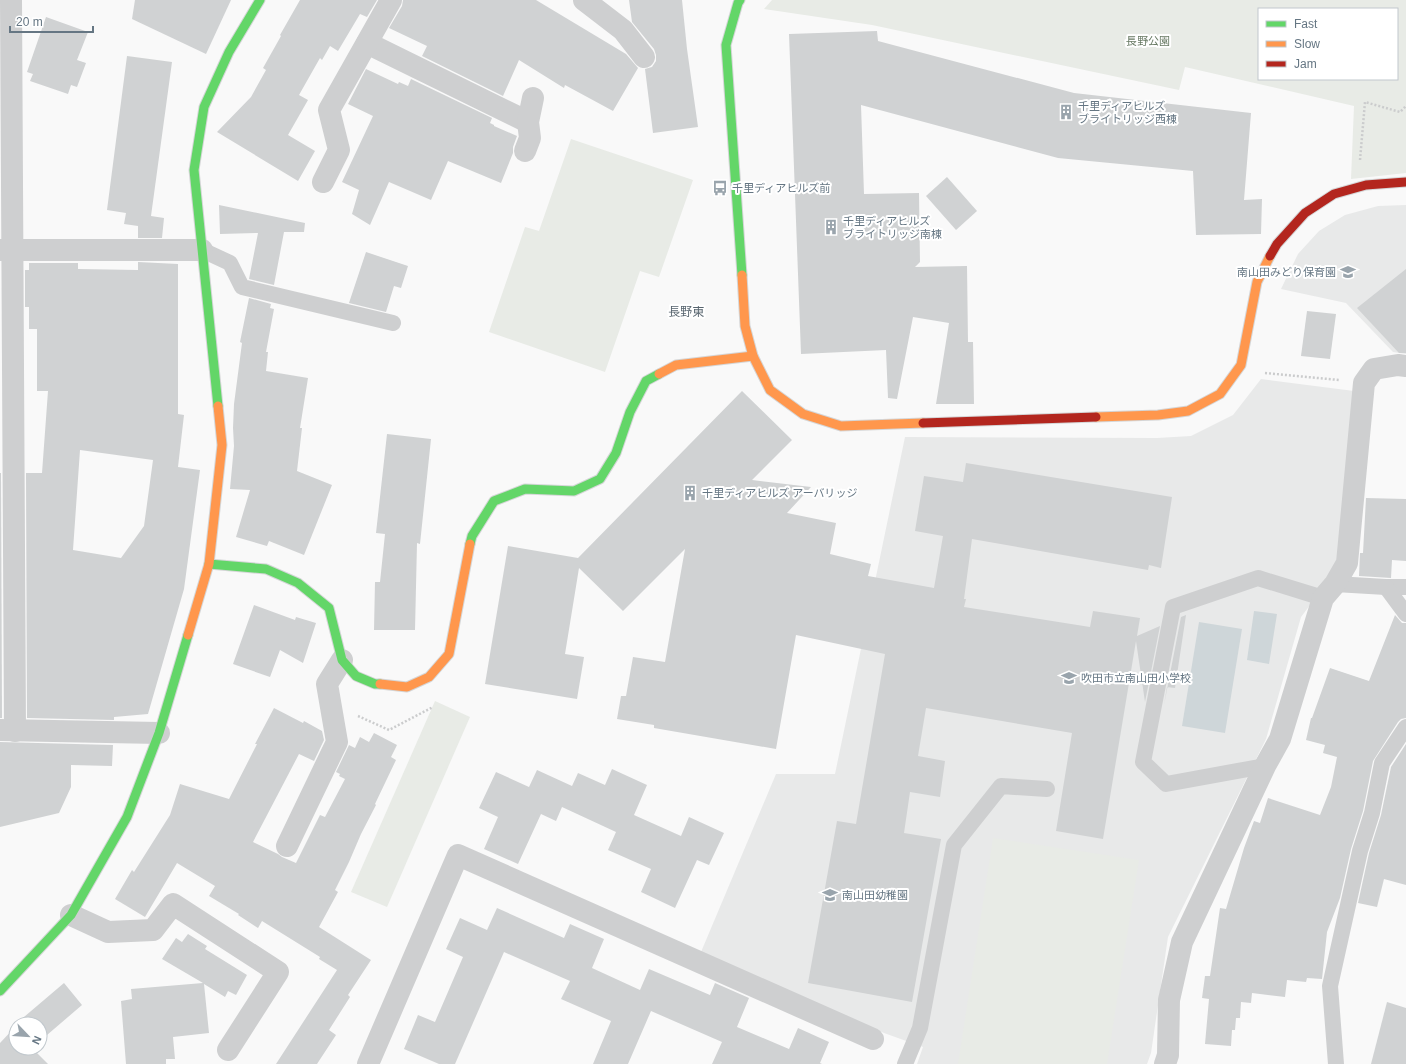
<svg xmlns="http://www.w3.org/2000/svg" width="1406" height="1064" font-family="Helvetica,'Noto Sans JP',sans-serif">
<rect width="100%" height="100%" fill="#f9f9f9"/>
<g fill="#e8e9e9">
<path d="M 1406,205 L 1406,354 L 1393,352 L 1346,303 L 1281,289 L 1298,254 L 1319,231 L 1345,215 L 1378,206 Z"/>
<path d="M 1261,379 L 1354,391 L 1341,564 L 1301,617 L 1266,739 L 1168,937 L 1151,1053 L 1147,1064 L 917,1064 L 923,1047 L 884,1033 L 701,952 L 776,774 L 835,774 L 905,437 L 1157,438 L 1191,436 L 1233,415 Z"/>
</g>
<g fill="#e8ebe6" fill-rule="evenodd">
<path d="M 772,0 L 1406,0 L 1406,173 L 1351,179 L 1354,106 L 1185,67 L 1179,90 L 872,25 L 764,9 ZM 1259,9 L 1397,9 L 1397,79 L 1259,79 Z"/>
<path d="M 571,139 L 693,180 L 659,277 L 640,271 L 605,372 L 489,332 L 525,227 L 539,231 Z"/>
<path d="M 435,701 L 470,717 L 387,907 L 351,892 Z"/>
<path d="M 993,838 L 1139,860 L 1107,1064 L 958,1064 Z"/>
</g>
<g fill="#ced6d9">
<path d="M 1254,611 L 1277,614 L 1269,664 L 1247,660 Z"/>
<path d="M 1199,622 L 1242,629 L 1225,733 L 1182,726 Z"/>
</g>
<g fill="#d0d2d3" fill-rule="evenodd">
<path d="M 135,0 L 231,0 L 206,54 L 132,19 Z"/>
<path d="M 300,0 L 377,0 L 367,17 L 360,14 L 338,51 L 330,46 L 322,60 L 320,58 L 299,95 L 308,100 L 288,135 L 315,151 L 298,181 L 217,132 L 251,97 L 266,70 L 263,68 L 281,36 L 280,35 Z"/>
<path d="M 403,0 L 536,0 L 626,54 L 638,68 L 613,111 L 565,85 L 564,88 L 519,60 L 503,96 L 422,56 L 427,46 L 389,28 L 402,6 Z"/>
<path d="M 629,0 L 682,0 L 687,49 L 698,127 L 653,133 L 645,69 L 652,67 L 656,61 L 656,55 L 654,49 L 632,22 Z"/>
<path d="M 46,17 L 88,32 L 77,60 L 86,63 L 77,87 L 71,85 L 68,94 L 30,81 L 33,74 L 27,72 Z"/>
<path d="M 877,31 L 878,41 L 1074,93 L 1251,113 L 1244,200 L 1262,199 L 1261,234 L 1196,235 L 1193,171 L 1058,158 L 861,105 L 864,194 L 919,193 L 920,262 L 915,267 L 967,266 L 968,342 L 973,342 L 974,404 L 936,404 L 949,323 L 913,317 L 897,399 L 888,398 L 886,350 L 801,354 L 789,34 Z"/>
<path d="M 127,56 L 172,62 L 151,216 L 164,218 L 162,238 L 138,238 L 138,226 L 124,224 L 126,213 L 107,210 Z"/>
<path d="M 366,69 L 398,84 L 399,82 L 408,86 L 411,79 L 492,118 L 490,123 L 494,125 L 494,126 L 517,136 L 513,147 L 513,153 L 501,183 L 448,161 L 431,200 L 389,182 L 370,225 L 352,214 L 359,190 L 342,182 L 373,116 L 348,104 Z"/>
<path d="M 947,177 L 977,211 L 956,230 L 926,196 Z"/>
<path d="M 219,205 L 305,223 L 304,232 L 284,232 L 274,285 L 249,279 L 258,233 L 220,234 Z"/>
<path d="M 366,252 L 408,266 L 401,288 L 394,286 L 386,312 L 349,303 Z"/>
<path d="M 138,262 L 178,264 L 178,414 L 184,415 L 178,467 L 200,470 L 184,589 L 148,714 L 114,717 L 114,720 L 27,718 L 26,473 L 42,473 L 48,391 L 37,391 L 37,329 L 29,329 L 29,307 L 25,307 L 25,270 L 29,270 L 29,263 L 78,263 L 78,269 L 138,270 ZM 80,450 L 153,460 L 144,526 L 121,558 L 73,550 Z"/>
<path d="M 1406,269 L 1406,353 L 1399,353 L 1357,308 Z"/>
<path d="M 249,298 L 271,304 L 270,308 L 274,309 L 266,352 L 268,352 L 266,371 L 308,378 L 300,428 L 302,428 L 297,471 L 332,485 L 304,555 L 269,541 L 267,546 L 236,537 L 250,490 L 230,489 L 234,446 L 233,428 L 234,404 L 242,343 L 240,342 Z"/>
<path d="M 1307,311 L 1336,314 L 1330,359 L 1301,356 Z"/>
<path d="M 742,391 L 792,440 L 752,480 L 811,487 L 787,513 L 836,523 L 830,554 L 871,564 L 868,576 L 934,588 L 943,536 L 915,531 L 924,476 L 963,482 L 966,463 L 1172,497 L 1161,568 L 1149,565 L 1148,570 L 972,539 L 964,599 L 966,599 L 964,607 L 1090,627 L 1093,611 L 1140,618 L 1137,636 L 1160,626 L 1145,702 L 1136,641 L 1103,839 L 1056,831 L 1072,733 L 926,708 L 918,756 L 945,761 L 940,797 L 910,792 L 904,833 L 941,839 L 912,1002 L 808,983 L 837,821 L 856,824 L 885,654 L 796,635 L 776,749 L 654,728 L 654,725 L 617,719 L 621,696 L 626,696 L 633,657 L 665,662 L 685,549 L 623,611 L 579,568 L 565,654 L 584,657 L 577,699 L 485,684 L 508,546 L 578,558 Z"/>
<path d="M 387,434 L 431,439 L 420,544 L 417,543 L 415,630 L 374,630 L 375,582 L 380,582 L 385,534 L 376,533 Z"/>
<path d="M 0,473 L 1,473 L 2,718 L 0,718 Z"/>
<path d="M 1366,498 L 1406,499 L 1406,561 L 1392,560 L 1391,578 L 1359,576 L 1360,553 L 1363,553 Z"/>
<path d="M 254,605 L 295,620 L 296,617 L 316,623 L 303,663 L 280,650 L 270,677 L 233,664 Z"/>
<path d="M 1186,615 L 1175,688 L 1167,687 L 1164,705 L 1181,617 Z"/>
<path d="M 1395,615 L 1402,623 L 1406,623 L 1406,718 L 1401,719 L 1398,722 L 1373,761 L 1363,811 L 1351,849 L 1340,898 L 1327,932 L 1322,979 L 1307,978 L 1306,982 L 1287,980 L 1285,997 L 1252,993 L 1251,1003 L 1241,1002 L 1240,1018 L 1236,1018 L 1235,1030 L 1232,1030 L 1231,1046 L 1205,1044 L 1209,999 L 1202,998 L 1205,976 L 1210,976 L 1220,908 L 1226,909 L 1244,848 L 1254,821 L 1260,823 L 1268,798 L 1320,815 L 1331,787 L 1337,757 L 1323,753 L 1325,745 L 1306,740 L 1311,718 L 1312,718 L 1330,668 L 1369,681 Z"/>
<path d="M 274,708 L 303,723 L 304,721 L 322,731 L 324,740 L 314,761 L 299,754 L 253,842 L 278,854 L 282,857 L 296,863 L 320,815 L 325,817 L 345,779 L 339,776 L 340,774 L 336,772 L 349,745 L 355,748 L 360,737 L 369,742 L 374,733 L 397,745 L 391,757 L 396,760 L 375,804 L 376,805 L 361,834 L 349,862 L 335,890 L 338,892 L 319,927 L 371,960 L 348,995 L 350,997 L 329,1030 L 336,1035 L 317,1064 L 276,1064 L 337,970 L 319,959 L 320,957 L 262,921 L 258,928 L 238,915 L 239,914 L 209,896 L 215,886 L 177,863 L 145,917 L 115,899 L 132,870 L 134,872 L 170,815 L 180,784 L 229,799 L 257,744 L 255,744 Z"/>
<path d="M 0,742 L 113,745 L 112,766 L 71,765 L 71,787 L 59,813 L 0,827 Z"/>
<path d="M 1406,744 L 1406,885 L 1384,879 L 1377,907 L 1358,903 L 1369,853 L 1381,815 L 1391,767 Z"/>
<path d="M 612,769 L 647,785 L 634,815 L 681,836 L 689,817 L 724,833 L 709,865 L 697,860 L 675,908 L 641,892 L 651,869 L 608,850 L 616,832 L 562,807 L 556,821 L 541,814 L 518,864 L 484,849 L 498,817 L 479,808 L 496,772 L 529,787 L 537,770 L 572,786 L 578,773 L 605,785 Z"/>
<path d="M 497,908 L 564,938 L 570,924 L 604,939 L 592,968 L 640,990 L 649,969 L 710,995 L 715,983 L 749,998 L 737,1027 L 789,1049 L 798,1028 L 829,1042 L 820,1063 L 822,1064 L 712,1064 L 722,1042 L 651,1011 L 628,1064 L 593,1064 L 611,1021 L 561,999 L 570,981 L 504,952 L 455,1064 L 439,1064 L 404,1049 L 418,1015 L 435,1022 L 463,957 L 446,949 L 460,918 L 487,930 Z"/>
<path d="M 188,934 L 207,946 L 205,949 L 247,975 L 236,995 L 228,991 L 225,997 L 204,984 L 209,1033 L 173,1037 L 175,1059 L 166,1059 L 166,1064 L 126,1064 L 121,1001 L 132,999 L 131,989 L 203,983 L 162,959 L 176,938 L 182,942 Z"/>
<path d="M 64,983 L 82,1005 L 40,1041 L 40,1024 L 18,1024 L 24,1017 Z"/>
<path d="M 1387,1002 L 1406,1008 L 1406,1064 L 1371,1064 Z"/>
<path d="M 16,1026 L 16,1048 L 32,1048 L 48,1064 L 0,1064 L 0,1043 Z"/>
</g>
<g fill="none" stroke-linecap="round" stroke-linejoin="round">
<g stroke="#d5d6d7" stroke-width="11">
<g id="fast">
<path d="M 740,0 L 738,3 L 726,45 L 742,275"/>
<path d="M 218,406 L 194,170 L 204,107 L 229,52 L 260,0"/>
<path d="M 470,544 L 472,536 L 494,501 L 525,489 L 574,491 L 600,479 L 616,453 L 630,412 L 646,381 L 659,374"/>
<path d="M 209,564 L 266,569 L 298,583 L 329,608 L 342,660 L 356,676 L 375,684 L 380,684"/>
<path d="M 0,991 L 71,915 L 127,817 L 159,733 L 188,635"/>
</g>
</g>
<g stroke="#d5d6d7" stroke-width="11">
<g id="slow">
<path d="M 742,275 L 745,326 L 753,356 L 770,390 L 803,414 L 841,426 L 923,423"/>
<path d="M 659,374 L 676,365 L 753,356"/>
<path d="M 1096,417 L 1158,415 L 1188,411 L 1220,394 L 1241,365 L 1257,282 L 1270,256"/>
<path d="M 188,635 L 209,564 L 222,445 L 218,406"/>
<path d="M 380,684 L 407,687 L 429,677 L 449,654 L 470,544"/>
</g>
</g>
<g stroke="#d5d6d7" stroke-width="11">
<g id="jam">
<path d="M 1270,256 L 1277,244 L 1305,213 L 1334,194 L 1366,185 L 1406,182"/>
<path d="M 923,423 L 1096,417"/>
</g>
</g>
<g stroke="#cbcccd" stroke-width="2.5" stroke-dasharray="2 2" stroke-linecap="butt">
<path d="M 1360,160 L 1365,102 L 1400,112 L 1406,106"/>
<path d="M 1265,373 L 1339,380"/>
<path d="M 358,716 L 389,730 L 433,707"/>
</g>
<g stroke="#cecfd0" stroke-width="16">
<path d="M 202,250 L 230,263 L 242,287 L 393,323"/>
<path d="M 1335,584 L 1386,587 L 1406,587"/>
<path d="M 1386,587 L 1406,614"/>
<path d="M 1265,766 L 1166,784 L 1143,762 L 1173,607 L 1258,578 L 1323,598"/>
<path d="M 905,1064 L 920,1028 L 954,845 L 1001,786 L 1047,789"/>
<path d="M 1336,1064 L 1330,986 L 1360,851 L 1372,813 L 1382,763 L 1406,727"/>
</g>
<g stroke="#cecfd0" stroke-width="22">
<path d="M 11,0 L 15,731"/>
<path d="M 584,0 L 623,30 L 644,57"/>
<path d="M 367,43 L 528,122"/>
<path d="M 525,151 L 530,138 L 528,122 L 533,98"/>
<path d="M 323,182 L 339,150 L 329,110 L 391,0"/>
<path d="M 0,250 L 202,250"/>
<path d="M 1,730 L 159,733"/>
<path d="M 287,846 L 337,742 L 327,684 L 342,660"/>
<path d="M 71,915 L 108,932 L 153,930 L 173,904 L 278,972 L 228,1050"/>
<path d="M 368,1064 L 458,855 L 873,1039"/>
<path d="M 1165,1064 L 1168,1055 L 1169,1000 L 1182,942 L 1265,766 L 1280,739 L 1323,598 L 1335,584 L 1347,563 L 1364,383 L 1374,369 L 1398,365 L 1406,366"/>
</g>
<use href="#fast" stroke="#63d668" stroke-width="9"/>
<use href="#slow" stroke="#ff974d" stroke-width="9"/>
<use href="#jam" stroke="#b3261e" stroke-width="9"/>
</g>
<defs>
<g id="building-bare" transform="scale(1.2)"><path d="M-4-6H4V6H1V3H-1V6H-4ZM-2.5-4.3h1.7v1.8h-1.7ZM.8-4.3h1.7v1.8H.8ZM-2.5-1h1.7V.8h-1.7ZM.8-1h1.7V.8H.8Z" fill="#99a4ac" stroke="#fff" stroke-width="2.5" paint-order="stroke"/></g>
<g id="bus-bare" transform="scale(1.2)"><path d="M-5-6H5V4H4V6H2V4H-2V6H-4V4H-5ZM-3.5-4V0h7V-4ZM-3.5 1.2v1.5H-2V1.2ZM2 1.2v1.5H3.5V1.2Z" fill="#99a4ac" stroke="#fff" stroke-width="2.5" paint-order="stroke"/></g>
<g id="school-bare" transform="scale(1.2)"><path d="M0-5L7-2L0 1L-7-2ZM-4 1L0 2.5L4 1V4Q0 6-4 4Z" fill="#99a4ac" stroke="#fff" stroke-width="2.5" paint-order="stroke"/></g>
</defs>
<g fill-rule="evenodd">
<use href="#building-bare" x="1066" y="112"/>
<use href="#bus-bare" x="720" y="188"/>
<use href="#building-bare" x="831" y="227"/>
<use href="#school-bare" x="1348" y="272"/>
<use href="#building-bare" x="690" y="493"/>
<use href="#school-bare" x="1069" y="678"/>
<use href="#school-bare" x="830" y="895"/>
</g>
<g text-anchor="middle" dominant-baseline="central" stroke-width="4" stroke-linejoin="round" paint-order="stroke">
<g font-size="11" fill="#687a64" stroke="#fff">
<text x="1148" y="41">長野公園</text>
</g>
<g font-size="11" fill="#657683" stroke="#fff" text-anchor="start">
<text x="1078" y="106">千里ディアヒルズ<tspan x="1078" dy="13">ブライトリッジ西棟</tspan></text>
<text x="732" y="188">千里ディアヒルズ前</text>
<text x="843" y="221">千里ディアヒルズ<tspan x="843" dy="13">ブライトリッジ南棟</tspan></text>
<text x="1336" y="272" text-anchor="end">南山田みどり保育園</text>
<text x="702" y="493">千里ディアヒルズ アーバリッジ</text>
<text x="1081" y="678">吹田市立南山田小学校</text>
<text x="842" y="895">南山田幼稚園</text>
</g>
<g font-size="12" fill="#57646e" stroke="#fff">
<text x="686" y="312">長野東</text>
</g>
</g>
<rect x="1258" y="8" width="140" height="72" fill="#ffffff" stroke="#c1c8cd"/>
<rect x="1266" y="21" width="20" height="6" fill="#63d668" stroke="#c1c8cd"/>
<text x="1294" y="28" font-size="12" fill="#657683">Fast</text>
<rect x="1266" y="41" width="20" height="6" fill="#ff974d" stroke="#c1c8cd"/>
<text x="1294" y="48" font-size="12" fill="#657683">Slow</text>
<rect x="1266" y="61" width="20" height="6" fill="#b3261e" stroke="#c1c8cd"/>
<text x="1294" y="68" font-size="12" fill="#657683">Jam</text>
<g transform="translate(28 1036) rotate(115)"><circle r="19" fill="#ffffff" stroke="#c1c8cd"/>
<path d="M0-3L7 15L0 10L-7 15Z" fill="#99a4ac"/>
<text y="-6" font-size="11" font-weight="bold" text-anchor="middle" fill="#657683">N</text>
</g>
<path d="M10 26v6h83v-6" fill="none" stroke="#657683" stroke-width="2"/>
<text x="16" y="26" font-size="12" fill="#657683" stroke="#ffffff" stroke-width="3" paint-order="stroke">20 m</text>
</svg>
